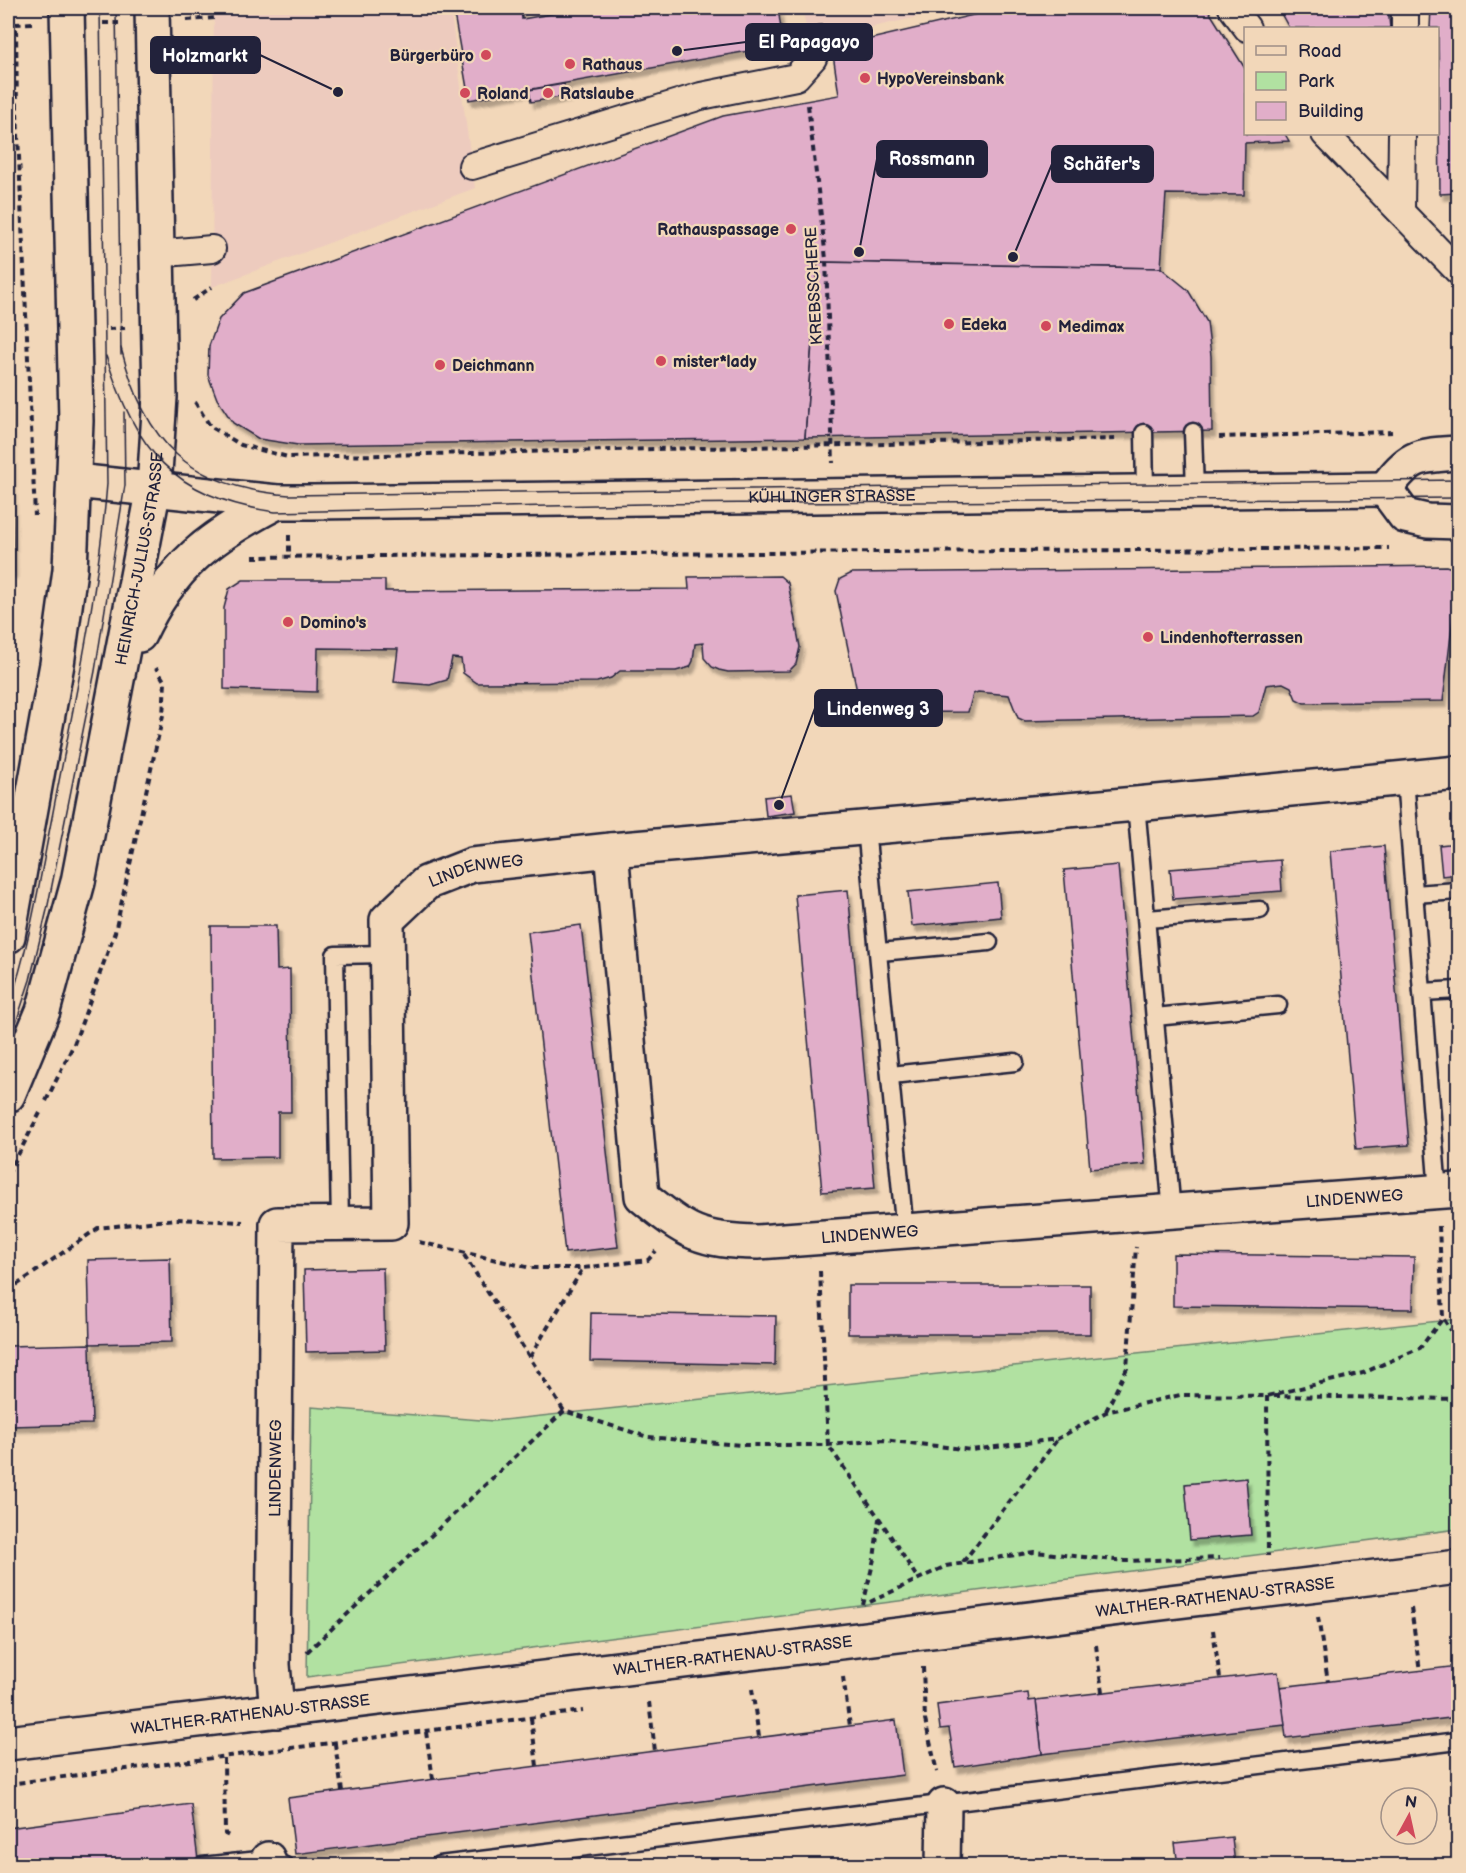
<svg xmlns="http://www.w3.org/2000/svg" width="1466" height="1873" font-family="'Balsamiq Sans',sans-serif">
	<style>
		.built { fill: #edcbbe }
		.green { fill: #b1e1a1; stroke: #6a826e; stroke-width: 1.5 }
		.building { fill: #e1aec9; stroke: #22223b; stroke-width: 1.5; filter: url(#shadow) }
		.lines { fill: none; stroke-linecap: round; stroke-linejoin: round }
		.service-casing { stroke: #22223b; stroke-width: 21 }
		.pedestrian-casing { stroke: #22223b; stroke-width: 30 }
		.minor-casing { stroke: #22223b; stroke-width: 38 }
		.tertiary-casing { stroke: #22223b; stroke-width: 38 }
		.primary-casing { stroke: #22223b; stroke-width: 38 }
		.path { stroke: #22223b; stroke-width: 4; stroke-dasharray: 6 4.5; stroke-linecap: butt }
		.service { stroke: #f2d7b9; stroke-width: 16 }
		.pedestrian { stroke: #f2d7b9; stroke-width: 26 }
		.minor { stroke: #f2d7b9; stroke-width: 33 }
		.tertiary { stroke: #f2d7b9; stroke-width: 33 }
		.primary { stroke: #f2d7b9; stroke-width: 33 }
		.tram { stroke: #22223b; stroke-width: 1.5 }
		.poi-dot { fill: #d1495b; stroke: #f2d7b9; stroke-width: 2 }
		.labels { text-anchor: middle; stroke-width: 4.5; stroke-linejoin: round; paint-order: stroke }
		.poi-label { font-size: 16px; font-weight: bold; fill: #22223b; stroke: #f2d7b9; text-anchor: start }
		.street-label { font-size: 16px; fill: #22223b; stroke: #f2d7b9 }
		.leader { fill: none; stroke: #22223b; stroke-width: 2 }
		.callout-dot { fill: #22223b; stroke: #f2d7b9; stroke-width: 2 }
		.callout { fill: #22223b; stroke: #22223b; stroke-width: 2 }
		.callout-label { font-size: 18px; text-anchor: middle; font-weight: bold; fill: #fff }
	</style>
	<defs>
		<filter id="shadow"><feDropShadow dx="3.5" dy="6" stdDeviation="1.5" flood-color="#0004"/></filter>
	</defs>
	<rect width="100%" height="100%" fill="#f2d7b9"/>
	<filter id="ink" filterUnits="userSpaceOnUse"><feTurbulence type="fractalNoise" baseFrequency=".0167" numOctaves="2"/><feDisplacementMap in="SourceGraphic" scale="12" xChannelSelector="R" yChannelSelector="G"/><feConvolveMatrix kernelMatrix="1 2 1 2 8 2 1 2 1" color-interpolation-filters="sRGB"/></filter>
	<g filter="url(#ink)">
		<g class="built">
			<path d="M 214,8 L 450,8 L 475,188 L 212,287 Z"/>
			<path d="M 802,8 L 959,8 L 809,41 Z"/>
		</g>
		<path class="green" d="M 1458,1319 L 1458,1529 L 307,1677 L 311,1407 L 494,1421 Z"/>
		<g class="building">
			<path d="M 494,8 L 521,8 L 522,19 L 585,8 L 778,8 L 783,43 L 788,44 L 469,100 L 454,14 Z"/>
			<path d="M 1003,8 L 1207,8 L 1246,70 L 1246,134 L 1285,134 L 1289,141 L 1245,143 L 1244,195 L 1166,194 L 1161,268 L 818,262 L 805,438 L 298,445 L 259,439 L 233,423 L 217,399 L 208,375 L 209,346 L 219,319 L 244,293 L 723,116 L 839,95 L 832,48 Z"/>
			<path d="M 1278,8 L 1388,8 L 1390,28 L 1289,28 Z"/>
			<path d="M 1431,8 L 1458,8 L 1458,193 L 1440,194 L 1438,28 L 1430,28 Z"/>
			<path d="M 564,84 L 567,96 L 531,102 L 529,90 Z"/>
			<path d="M 8,238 L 13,572 L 8,572 Z"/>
			<path d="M 818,262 L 1161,268 L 1188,290 L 1207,322 L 1211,356 L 1212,431 L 805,438 Z"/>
			<path d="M 1446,566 L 1455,569 L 1458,576 L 1443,701 L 1304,703 L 1296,699 L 1291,687 L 1283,683 L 1266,685 L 1259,712 L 1253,716 L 1025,721 L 1018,718 L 1009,695 L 978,692 L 973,694 L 968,712 L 867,713 L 860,706 L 836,591 L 840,579 L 852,573 Z"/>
			<path d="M 780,576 L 788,583 L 800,647 L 796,664 L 789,671 L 728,672 L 719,670 L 712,667 L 704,658 L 703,643 L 695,644 L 693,661 L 690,667 L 676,671 L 620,671 L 611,678 L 597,682 L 477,683 L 463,673 L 461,659 L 452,658 L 447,680 L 430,685 L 394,682 L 398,649 L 318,648 L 317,692 L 224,689 L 224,608 L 229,589 L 243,580 L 385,580 L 385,591 L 689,589 L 688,577 Z"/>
			<path d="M 792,794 L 795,812 L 766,816 L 764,797 Z"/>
			<path d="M 1458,843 L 1458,874 L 1442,876 L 1439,845 Z"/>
			<path d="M 1384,846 L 1409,1145 L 1356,1149 L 1330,851 Z"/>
			<path d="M 1280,860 L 1282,891 L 1173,899 L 1170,869 Z"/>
			<path d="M 1118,865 L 1145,1164 L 1090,1169 L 1064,870 Z"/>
			<path d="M 998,883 L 1001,917 L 912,926 L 908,892 Z"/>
			<path d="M 848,890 L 875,1188 L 822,1192 L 795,895 Z"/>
			<path d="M 581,925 L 618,1247 L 565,1253 L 528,932 Z"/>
			<path d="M 211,926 L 276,926 L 277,970 L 290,969 L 291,1112 L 278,1112 L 278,1157 L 213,1158 Z"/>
			<path d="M 1173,1254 L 1414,1257 L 1413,1309 L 1173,1306 Z"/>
			<path d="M 170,1258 L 172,1342 L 90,1344 L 88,1260 Z"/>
			<path d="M 383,1268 L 385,1350 L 306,1352 L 304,1270 Z"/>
			<rect x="848" y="1285" width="242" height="49"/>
			<path d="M 591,1313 L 776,1316 L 775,1365 L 590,1361 Z"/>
			<path d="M 90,1344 L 92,1424 L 10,1426 L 8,1346 Z"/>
			<path d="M 1246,1478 L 1251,1535 L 1190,1540 L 1185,1484 Z"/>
			<path d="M 1458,1666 L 1458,1717 L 1286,1738 L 1280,1687 Z"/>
			<path d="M 1278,1672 L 1285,1725 L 1042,1754 L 1036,1700 Z"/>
			<path d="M 1028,1693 L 1029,1701 L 1036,1700 L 1042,1754 L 955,1767 L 949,1728 L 940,1729 L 937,1705 Z"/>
			<path d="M 896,1720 L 903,1775 L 295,1854 L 288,1798 Z"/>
			<path d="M 191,1804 L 198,1860 L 150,1866 L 8,1866 L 8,1828 Z"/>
			<path d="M 1232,1837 L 1235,1865 L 1178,1866 L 1175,1843 Z"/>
		</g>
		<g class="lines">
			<g class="service-casing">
				<g id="service">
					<path d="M 1193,432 L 1195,491"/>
					<path d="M 1144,433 L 1145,492"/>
					<path d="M 1405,779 L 1438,1192"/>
					<path d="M 1136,804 L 1172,1213"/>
					<path d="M 866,828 L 905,1233"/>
					<path d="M 1414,894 L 1458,891"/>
					<path d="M 1147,919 L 1260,910"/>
					<path d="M 880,952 L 989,942"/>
					<path d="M 1422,992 L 1458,990"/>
					<path d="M 1155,1017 L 1278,1005"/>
					<path d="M 891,1075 L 1015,1062"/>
					<path d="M 340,1223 L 335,955 L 387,954"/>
					<path d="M 439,1865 L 1458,1741"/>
					<path d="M 202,1866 L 268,1859 L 285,1866"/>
				</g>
			</g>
			<g class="pedestrian-casing">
				<g id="pedestrian">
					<path d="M 1232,8 L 1247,28"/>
					<path d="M 1405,28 L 1405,8"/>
					<path d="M 1325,134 L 1458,271"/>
					<path d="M 472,166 L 701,96 L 796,77 L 813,58 L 822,39"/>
					<path d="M 1401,210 L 1402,134"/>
					<path d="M 155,254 L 212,249"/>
				</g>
			</g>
			<g class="minor-casing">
				<g id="minor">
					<path id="s1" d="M 611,850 L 642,1196 C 687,1233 700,1241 758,1242 L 1458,1190"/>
					<path id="s2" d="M 277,1711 L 273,1665 L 277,1224 L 391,1223 L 387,920 L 426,883 L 472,865 L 611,850 L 1136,804 L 1458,773"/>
					<path d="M 268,1859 L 268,1866"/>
					<path d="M 943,1866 L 944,1805"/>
				</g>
			</g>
			<g class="tertiary-casing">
				<g id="tertiary">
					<path id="s3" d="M 75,481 L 277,502 L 312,502 L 1385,489"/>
					<path d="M 1385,489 L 1405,516 L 1427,521 L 1458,522"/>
					<path d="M 1385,489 C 1411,454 1418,456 1458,453"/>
					<path d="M 139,635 C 172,565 209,537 277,502"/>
					<path d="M 8,936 L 57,664 L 70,570 L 76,421 L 67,8"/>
					<path id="s4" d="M 8,1095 L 43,1011 L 78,882 L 154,488 L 160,397 L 152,8"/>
				</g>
			</g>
			<g class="primary-casing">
				<g id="primary">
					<path id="s5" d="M 8,1743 L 1458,1567"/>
				</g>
			</g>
			<g class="path">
				<path d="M 187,20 L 214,18"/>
				<path d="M 32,23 L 16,24 L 17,112 L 35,516"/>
				<path d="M 103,23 L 119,23"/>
				<path d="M 808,105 L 826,259 L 833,463"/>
				<path d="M 193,300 L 212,287"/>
				<path d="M 109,329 L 125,328"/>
				<path d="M 195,402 L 210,426 L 241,445 L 288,457 L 1119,439"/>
				<path d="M 1219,437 L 1392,432"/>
				<path d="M 289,535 L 289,556"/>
				<path d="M 253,557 L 1389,548"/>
				<path d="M 46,1101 L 74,1044 L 115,932 L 163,715 L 165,682 L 156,668"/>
				<path d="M 8,1174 L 40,1113"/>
				<path d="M 1439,1226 L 1443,1318"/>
				<path d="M 419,1242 L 531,1268 L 583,1268 L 648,1260 L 656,1251"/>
				<path d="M 464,1255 L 564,1411"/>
				<path d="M 820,1271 L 828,1445 L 879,1518 L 918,1579"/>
				<path d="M 8,1291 L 98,1228 L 176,1219 L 243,1222"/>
				<path d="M 530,1357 L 583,1268"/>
				<path d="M 1267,1396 L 1268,1556"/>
				<path d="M 1274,1396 L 1458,1399"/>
				<path d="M 1106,1411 L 1127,1368 L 1136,1247"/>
				<path d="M 963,1562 L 1057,1440"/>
				<path d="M 870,1602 L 946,1566 L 1034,1552 L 1125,1561 L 1219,1558"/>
				<path d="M 863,1605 L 874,1559 L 879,1519"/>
				<path d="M 1411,1608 L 1420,1671"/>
				<path d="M 1318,1617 L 1328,1682"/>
				<path d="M 1213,1630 L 1220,1678"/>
				<path d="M 1096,1645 L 1102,1692"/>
				<path d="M 307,1652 L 564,1411 L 648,1437 L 740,1445 L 828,1445 L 883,1440 L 972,1450 L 1057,1439 L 1106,1412 L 1180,1395 L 1267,1396 L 1363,1373 L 1420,1348 L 1443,1318 L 1458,1341"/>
				<path d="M 923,1667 L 925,1720 L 937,1772"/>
				<path d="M 843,1677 L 850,1726"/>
				<path d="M 752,1689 L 759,1737"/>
				<path d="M 649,1702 L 655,1751"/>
				<path d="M 531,1718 L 537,1766"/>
				<path d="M 426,1732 L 433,1779"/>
				<path d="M 335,1744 L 342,1791"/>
				<path d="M 224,1758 L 225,1834 L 229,1836"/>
				<path d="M 8,1784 L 583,1711"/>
			</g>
			<use href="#service" class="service"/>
			<use href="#pedestrian" class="pedestrian"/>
			<use href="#minor" class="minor"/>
			<use href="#tertiary" class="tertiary"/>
			<use href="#primary" class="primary"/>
			<g class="tram">
				<path d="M 116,8 L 121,355"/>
				<path d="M 121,348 C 146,444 188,487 289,495 L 1458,480"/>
				<path d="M 106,356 C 136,450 172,497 275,512 L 644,504 L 1458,498"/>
				<path d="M 8,1008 C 30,945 40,878 53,812 C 74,703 98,595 107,484 L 100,8"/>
				<path d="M 8,1047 L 30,980 L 47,910 L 95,671 L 125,485 L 124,412"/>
			</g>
		</g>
	</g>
	<g class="poi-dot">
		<circle cx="486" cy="55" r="6"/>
		<circle cx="570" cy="64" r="6"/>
		<circle cx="865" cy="78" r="6"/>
		<circle cx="465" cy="93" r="6"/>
		<circle cx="548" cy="93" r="6"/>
		<circle cx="791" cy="229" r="6"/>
		<circle cx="949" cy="324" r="6"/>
		<circle cx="1046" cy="326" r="6"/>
		<circle cx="661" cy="361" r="6"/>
		<circle cx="440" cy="365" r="6"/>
		<circle cx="288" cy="622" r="6"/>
		<circle cx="1148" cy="637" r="6"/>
	</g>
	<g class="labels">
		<g class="poi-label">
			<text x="474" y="61" text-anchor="end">Bürgerbüro</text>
			<text x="582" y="70">Rathaus</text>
			<text x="877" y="84">HypoVereinsbank</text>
			<text x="477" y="99">Roland</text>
			<text x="560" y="99">Ratslaube</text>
			<text x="779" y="235" text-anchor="end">Rathauspassage</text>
			<text x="961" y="330">Edeka</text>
			<text x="1058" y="332">Medimax</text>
			<text x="673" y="367">mister*lady</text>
			<text x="452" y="371">Deichmann</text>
			<text x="300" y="628">Domino's</text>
			<text x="1160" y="643">Lindenhofterrassen</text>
		</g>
		<g class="street-label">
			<text transform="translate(813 286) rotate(-93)" y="6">KREBSSCHERE</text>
			<text dy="6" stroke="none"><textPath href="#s3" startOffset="758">KÜHLINGER STRASSE</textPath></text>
			<text dy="6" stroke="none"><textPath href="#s4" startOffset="554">HEINRICH-JULIUS-STRASSE</textPath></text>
			<text dy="6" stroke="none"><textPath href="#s2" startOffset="1010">LINDENWEG</textPath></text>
			<text dy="6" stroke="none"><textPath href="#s1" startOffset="1074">LINDENWEG</textPath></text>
			<text dy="6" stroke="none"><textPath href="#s1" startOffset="588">LINDENWEG</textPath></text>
			<text dy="6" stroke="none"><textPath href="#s2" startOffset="243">LINDENWEG</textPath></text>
			<text dy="6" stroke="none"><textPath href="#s5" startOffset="1216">WALTHER-RATHENAU-STRASSE</textPath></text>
			<text dy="6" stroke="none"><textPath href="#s5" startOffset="730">WALTHER-RATHENAU-STRASSE</textPath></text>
			<text dy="6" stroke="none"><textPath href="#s5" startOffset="244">WALTHER-RATHENAU-STRASSE</textPath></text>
		</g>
	</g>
	<path class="leader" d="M677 51L746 42M338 92L260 55M859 252L877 159M1013 257L1052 164M779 805L815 708"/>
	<g class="callout-dot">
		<circle cx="677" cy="51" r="6"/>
		<circle cx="338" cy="92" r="6"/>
		<circle cx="859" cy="252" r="6"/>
		<circle cx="1013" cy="257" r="6"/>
		<circle cx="779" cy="805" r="6"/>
	</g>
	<g class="callout">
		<rect x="746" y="24" width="126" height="36" rx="6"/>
		<rect x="151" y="37" width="109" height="36" rx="6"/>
		<rect x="877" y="141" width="110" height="36" rx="6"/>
		<rect x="1052" y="146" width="101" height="36" rx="6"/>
		<rect x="815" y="690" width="127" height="36" rx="6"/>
	</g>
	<g class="callout-label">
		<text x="809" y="48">El Papagayo</text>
		<text x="205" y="62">Holzmarkt</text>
		<text x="932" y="165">Rossmann</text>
		<text x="1102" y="170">Schäfer's</text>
		<text x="878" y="715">Lindenweg 3</text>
	</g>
	<rect width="1466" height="1873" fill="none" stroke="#f2d7b9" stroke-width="30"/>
	<rect x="15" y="15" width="1436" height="1843" fill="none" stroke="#22223b" stroke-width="2" filter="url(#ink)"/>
	<rect x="1244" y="27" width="195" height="108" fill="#f2d7b9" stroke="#9f8f87" stroke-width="1.5"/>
	<rect x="1256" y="46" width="30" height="9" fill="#f2d7b9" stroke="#9f8f87" stroke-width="1.5"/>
	<text x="1298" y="57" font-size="18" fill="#22223b">Road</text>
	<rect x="1256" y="72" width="30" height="18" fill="#b1e1a1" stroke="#9f8f87" stroke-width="1.5"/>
	<text x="1298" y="87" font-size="18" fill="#22223b">Park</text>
	<rect x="1256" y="102" width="30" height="18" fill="#e1aec9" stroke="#9f8f87" stroke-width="1.5"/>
	<text x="1298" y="117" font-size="18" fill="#22223b">Building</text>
	<g transform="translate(1409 1816) rotate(8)"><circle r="28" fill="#f2d7b9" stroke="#9f8f87" stroke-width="1.5"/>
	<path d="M0-4.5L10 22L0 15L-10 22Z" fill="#d1495b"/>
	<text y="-9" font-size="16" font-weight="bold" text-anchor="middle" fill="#22223b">N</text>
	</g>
</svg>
